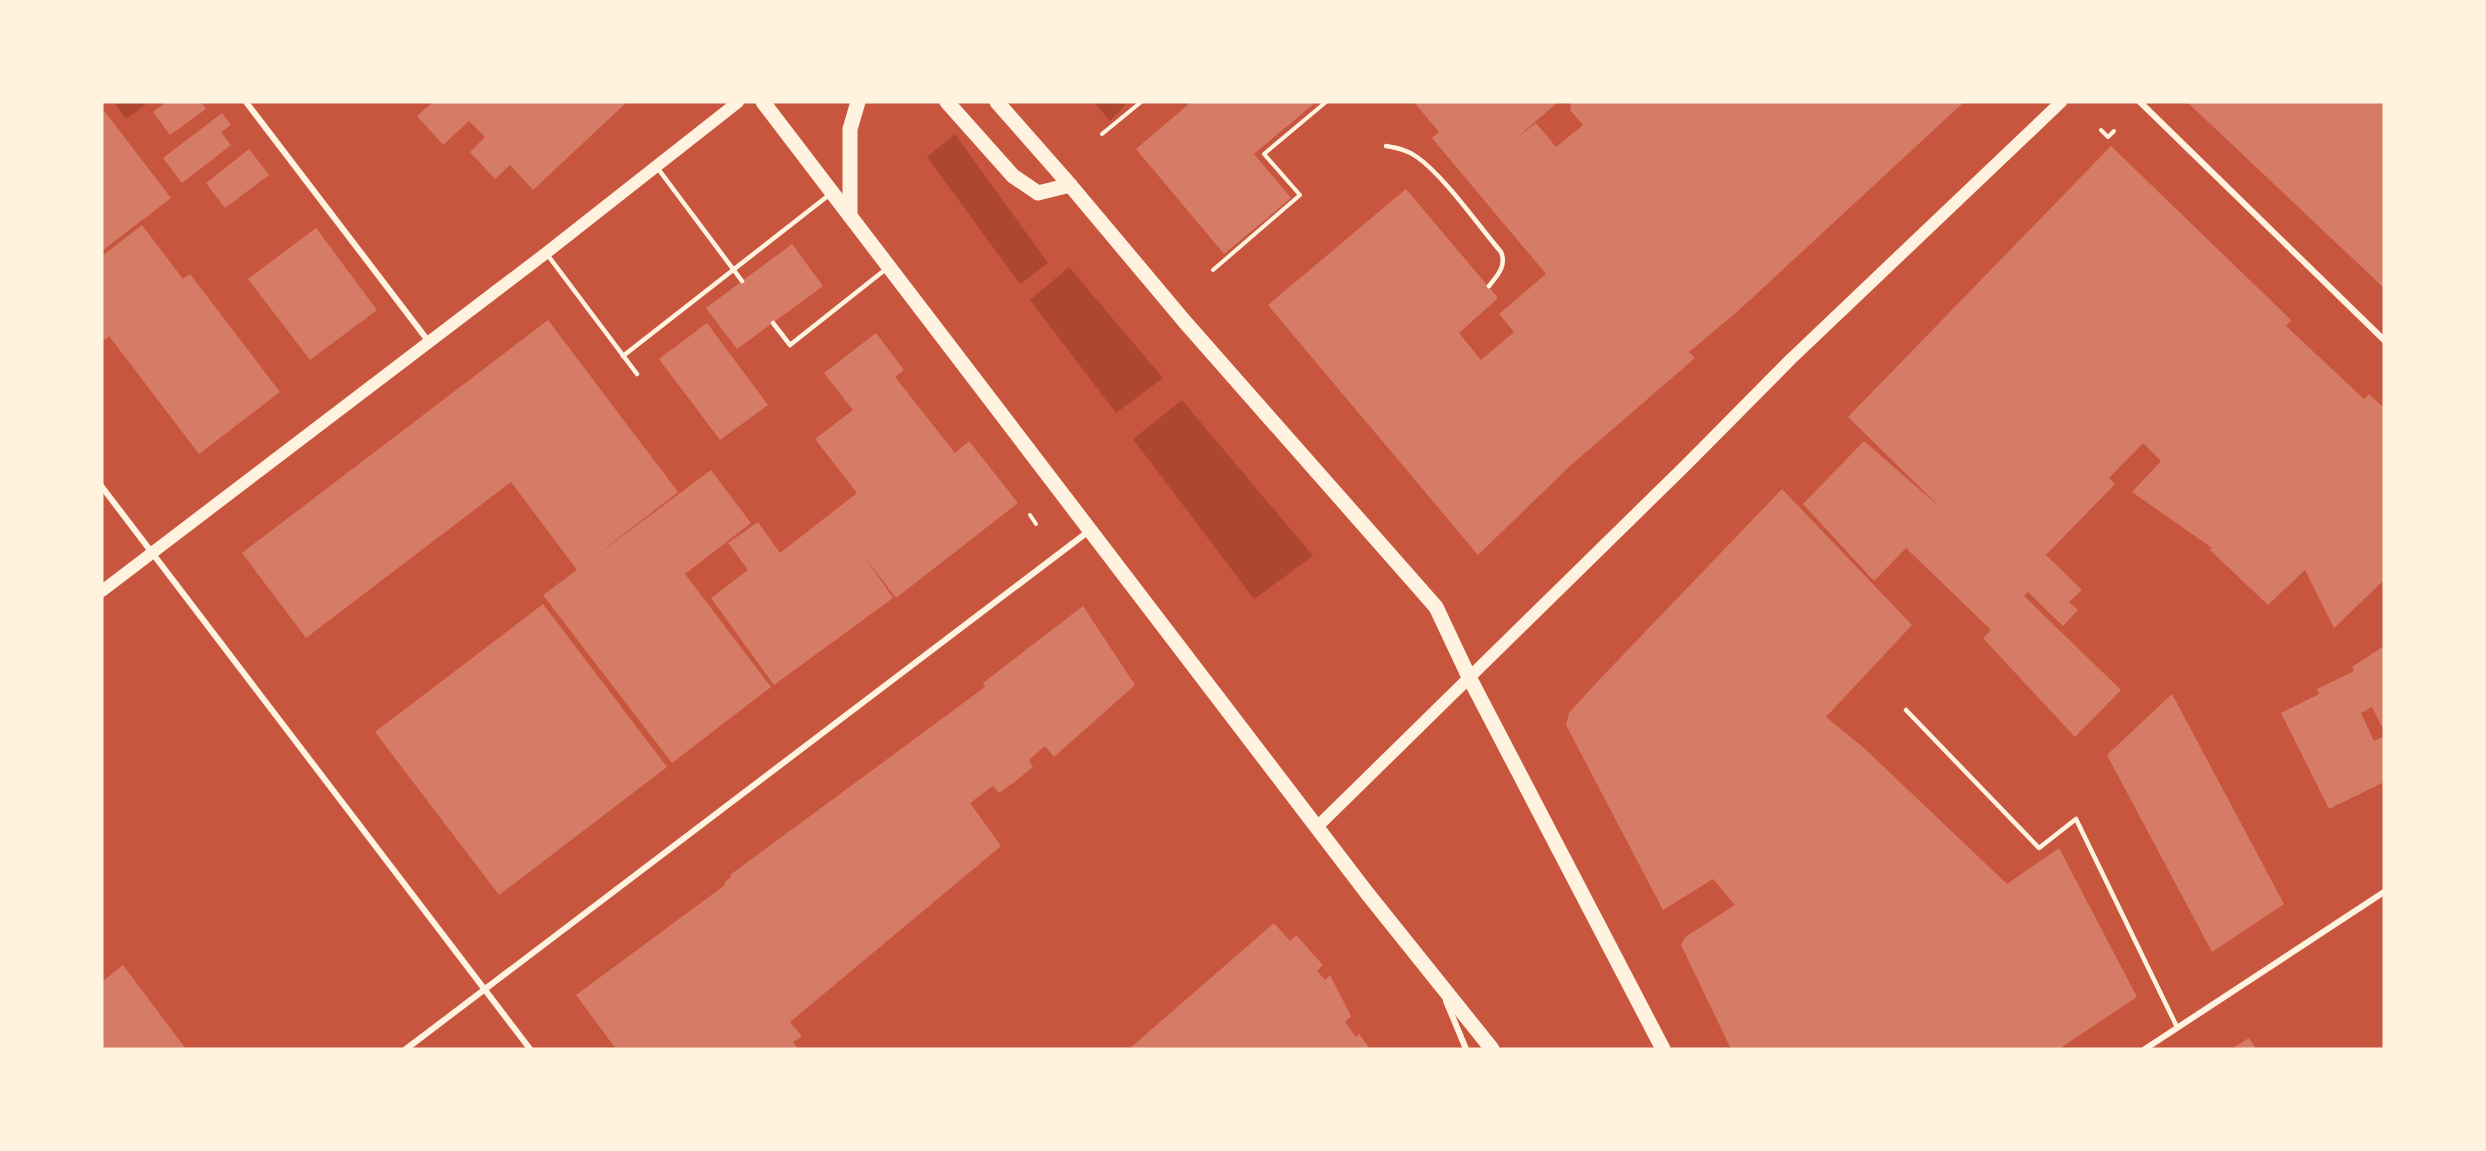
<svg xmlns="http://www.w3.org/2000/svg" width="2486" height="1151" font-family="'Nunito Sans',sans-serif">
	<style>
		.green { fill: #ae4732 }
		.building { fill: #d67c66 }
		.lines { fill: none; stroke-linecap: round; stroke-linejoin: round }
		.path { stroke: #fff3e0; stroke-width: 4 }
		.service { stroke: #fff3e0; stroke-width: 4.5 }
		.minor { stroke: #fff3e0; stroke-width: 6 }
		.secondary { stroke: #fff3e0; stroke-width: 12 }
		.primary { stroke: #fff3e0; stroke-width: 15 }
	</style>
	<rect width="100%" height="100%" fill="#c8553d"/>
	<g class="green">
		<path d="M 114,102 L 149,102 L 126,119 Z"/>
		<path d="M 1094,102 L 1120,102 L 1125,105 L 1110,121 Z"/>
		<path d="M 955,134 L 1048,263 L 1020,284 L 927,157 Z"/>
		<path d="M 1069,267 L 1163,378 L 1116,413 L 1030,300 Z"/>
		<path d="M 1182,400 L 1313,556 L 1254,599 L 1133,439 Z"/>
	</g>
	<g class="building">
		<path d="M 166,102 L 201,102 L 206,109 L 170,135 L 153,112 Z"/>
		<path d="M 433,102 L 627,102 L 533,190 L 510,165 L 495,179 L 470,152 L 485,137 L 469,121 L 443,145 L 417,116 Z"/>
		<path d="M 1191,102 L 1316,102 L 1254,154 L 1291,198 L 1224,254 L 1136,149 Z"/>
		<path d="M 1414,102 L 1558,102 L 1513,141 L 1536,123 L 1556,147 L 1583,125 L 1570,110 L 1571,102 L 1964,102 L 1738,311 L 1689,352 L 1695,358 L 1570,466 L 1478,555 L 1268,305 L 1406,189 L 1498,298 L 1459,333 L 1481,360 L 1514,332 L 1499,314 L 1546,274 L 1432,138 L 1439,132 Z"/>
		<path d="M 2187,102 L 2384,102 L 2384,288 Z"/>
		<path d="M 102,108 L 171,198 L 102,251 Z"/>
		<path d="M 222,113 L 231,125 L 221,132 L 231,145 L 182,183 L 163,158 Z"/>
		<path d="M 2111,146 L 2291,320 L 2286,326 L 2364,399 L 2369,394 L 2384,408 L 2384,580 L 2334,628 L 2305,570 L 2268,605 L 2210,550 L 2212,548 L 2132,492 L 2161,461 L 2143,443 L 2109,478 L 2115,484 L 2046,555 L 2082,590 L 2069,602 L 2078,610 L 2063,626 L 2028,592 L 2024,596 L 2121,690 L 2075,737 L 1983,638 L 1991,630 L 1906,548 L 1874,581 L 1803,504 L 1864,441 L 1942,509 L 1848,417 Z"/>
		<path d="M 249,149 L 269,175 L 225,208 L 206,183 Z"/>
		<path d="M 142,225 L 183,279 L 190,274 L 280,392 L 199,454 L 109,336 L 105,340 L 102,337 L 102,256 Z"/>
		<path d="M 316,228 L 377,310 L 310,360 L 248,279 Z"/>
		<path d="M 792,244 L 823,286 L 737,349 L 706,308 Z"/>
		<path d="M 548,320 L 678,492 L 593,558 L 711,470 L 751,523 L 685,574 L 771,687 L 672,763 L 543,595 L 577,570 L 511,482 L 306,638 L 242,553 Z"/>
		<path d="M 707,323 L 768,405 L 720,440 L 659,359 Z"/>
		<path d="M 876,333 L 904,370 L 895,377 L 955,453 L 969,441 L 1018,503 L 896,598 L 864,556 L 893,598 L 774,685 L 711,598 L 748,570 L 728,543 L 758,522 L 780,553 L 857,493 L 815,439 L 853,410 L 824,373 Z"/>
		<path d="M 1782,489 L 1912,625 L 1826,717 L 1864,748 L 2007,884 L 2059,848 L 2137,997 L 2059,1049 L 1731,1049 L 1681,945 L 1685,937 L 1735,905 L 1713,879 L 1663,910 L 1566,725 L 1569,713 L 1599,680 Z"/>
		<path d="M 543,604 L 667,767 L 499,895 L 375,732 Z"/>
		<path d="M 1083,606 L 1135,685 L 1054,757 L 1045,746 L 1029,760 L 1033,767 L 1017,780 L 999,793 L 993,786 L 970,803 L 1001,846 L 790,1022 L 802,1036 L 793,1042 L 798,1049 L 616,1049 L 576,995 L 725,885 L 724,883 L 731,877 L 730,875 L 985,687 L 983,683 Z"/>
		<path d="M 2384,646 L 2384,731 L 2372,707 L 2361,713 L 2374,741 L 2384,736 L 2384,782 L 2329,809 L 2281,713 L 2319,694 L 2317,689 L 2354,671 L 2352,667 Z"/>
		<path d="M 2172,694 L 2284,904 L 2212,952 L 2107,755 Z"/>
		<path d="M 1274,923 L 1290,941 L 1296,935 L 1323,965 L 1317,971 L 1325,980 L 1330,975 L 1351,1016 L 1345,1022 L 1356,1037 L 1359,1034 L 1370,1049 L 1129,1049 Z"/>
		<path d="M 123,965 L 186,1049 L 102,1049 L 102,982 Z"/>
		<path d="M 2249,1038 L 2256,1049 L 2231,1049 Z"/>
	</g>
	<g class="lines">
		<g class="path">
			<path d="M 2101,130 L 2108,137 L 2114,131"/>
			<path d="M 1102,134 L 1141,102"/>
			<path d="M 1213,270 L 1300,195 L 1264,154 L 1326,102"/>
			<path d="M 1030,515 L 1036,524"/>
		</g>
		<g class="service">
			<path d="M 1386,146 C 1398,148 1407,150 1417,157 C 1444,176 1478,225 1501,252 C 1507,266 1497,276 1489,286"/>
			<path d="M 656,166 L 742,281"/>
			<path d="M 546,253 L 637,374"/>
			<path d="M 773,323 L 790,345 L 886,269"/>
			<path d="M 623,356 L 829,195"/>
			<path d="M 1906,710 L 2039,848 L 2076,819 L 2177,1027"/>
		</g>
		<g class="minor">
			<path d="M 246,102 L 429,342"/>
			<path d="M 2140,102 L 2384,340"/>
			<path d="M 102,487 L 530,1049"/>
			<path d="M 1446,1001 L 1466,1049"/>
			<path d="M 406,1049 L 1089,531"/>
			<path d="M 2145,1049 L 2384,892"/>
		</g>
		<g class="secondary">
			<path d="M 102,591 L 546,253 L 738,102"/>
			<path d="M 1317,827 L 1687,464 L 1791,359 L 2061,102"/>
		</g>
		<g class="primary">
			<path d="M 763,102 L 1367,893 L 1492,1049"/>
			<path d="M 947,102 L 1013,176 L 1038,193 L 1070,185"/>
			<path d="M 997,102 L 1070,185 L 1185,322 L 1436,607 L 1469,677 L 1663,1049"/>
			<path d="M 850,216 L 850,129 L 858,102"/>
		</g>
	</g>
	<rect width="2486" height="1151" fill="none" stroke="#fff3e0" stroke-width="207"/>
</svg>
